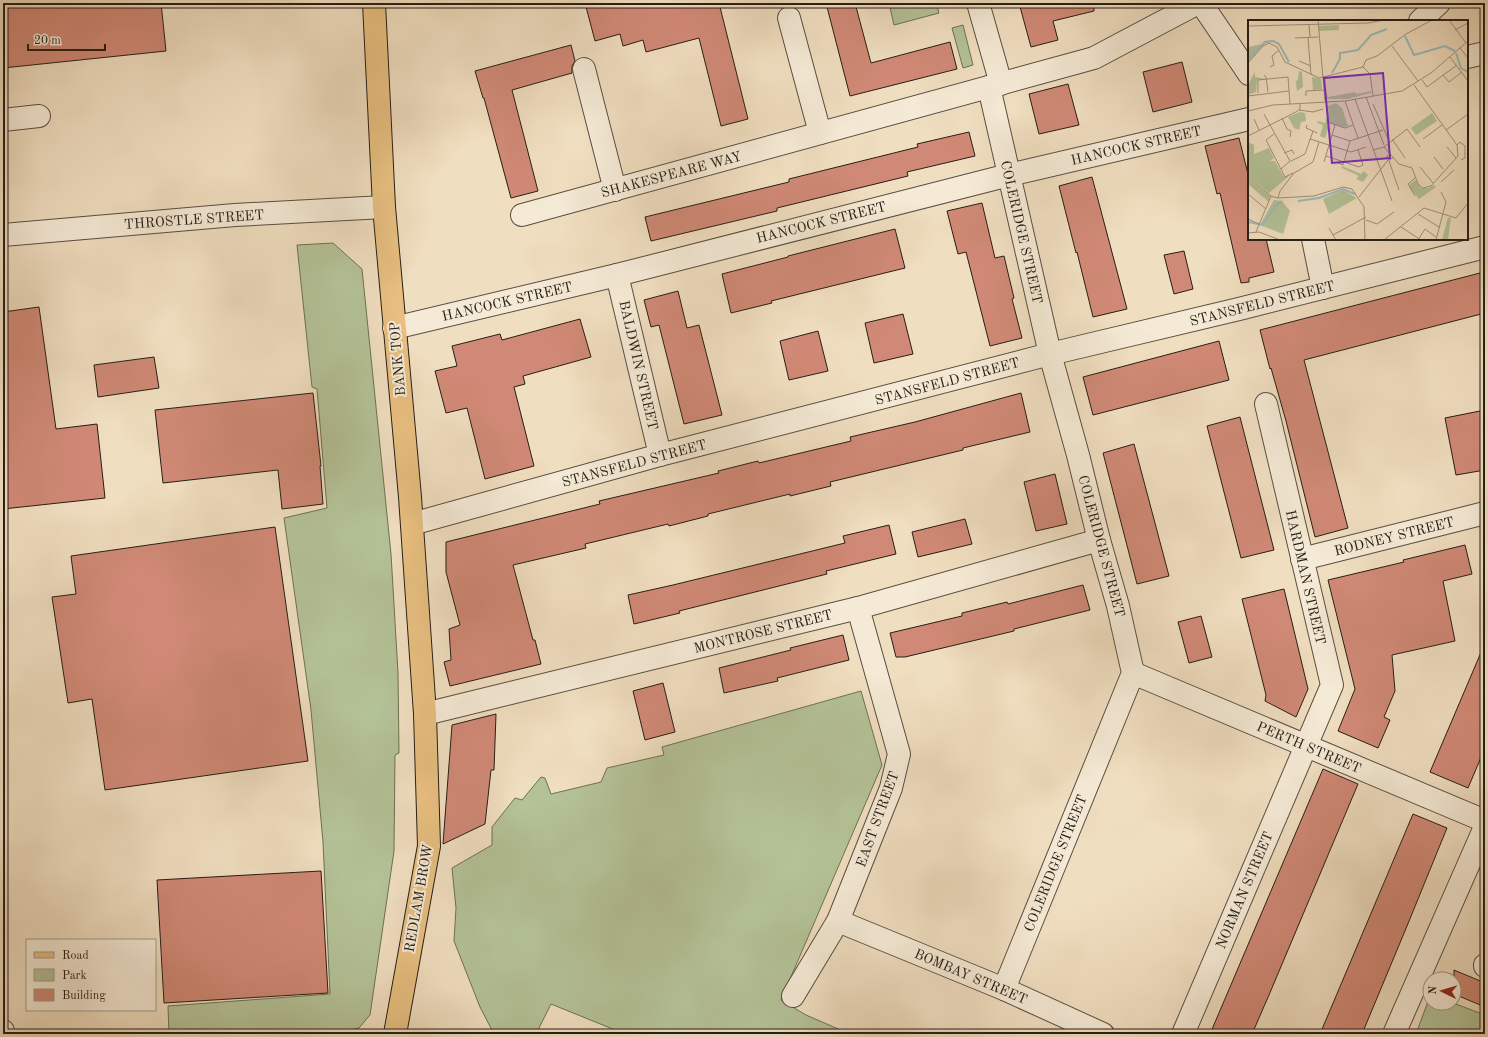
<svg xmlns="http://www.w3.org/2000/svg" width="1488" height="1037" font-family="'Old Standard TT',serif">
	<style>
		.green { fill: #b4c297; stroke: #6d7056 }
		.building { fill: #d08976; stroke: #261e15 }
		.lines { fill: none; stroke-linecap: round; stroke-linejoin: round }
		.street-casing { stroke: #584e40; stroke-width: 24 }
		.primary-casing { stroke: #261e15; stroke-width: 24 }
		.street { stroke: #f5ead6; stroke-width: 22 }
		.primary { stroke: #e8bf80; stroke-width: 22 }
		.labels { text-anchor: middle; stroke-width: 4; stroke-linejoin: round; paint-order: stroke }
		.street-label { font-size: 14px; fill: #261e15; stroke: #f5ead6 }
		.inset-river { fill: none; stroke: #9dbbba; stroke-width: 2 }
		.inset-road { fill: none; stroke: #9f917c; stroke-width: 1 }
		.view { fill: #7b2cbf; fill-opacity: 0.15; stroke: #7b2cbf; stroke-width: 2 }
		.inset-edge { fill: none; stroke: #261e15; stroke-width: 2 }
	</style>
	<rect width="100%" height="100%" fill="#f0dec0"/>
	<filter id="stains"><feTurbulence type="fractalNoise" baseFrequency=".005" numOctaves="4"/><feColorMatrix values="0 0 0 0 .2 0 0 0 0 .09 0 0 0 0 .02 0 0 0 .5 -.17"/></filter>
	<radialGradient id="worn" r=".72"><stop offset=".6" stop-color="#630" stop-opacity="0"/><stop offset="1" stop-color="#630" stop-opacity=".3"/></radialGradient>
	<g class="green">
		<path d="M 889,3 L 936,3 L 939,13 L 894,25 Z"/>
		<path d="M 963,25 L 973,65 L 963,68 L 952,28 Z"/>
		<path d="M 333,243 L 362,269 L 391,554 L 398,673 L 399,753 L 395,755 L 394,851 L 370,1015 L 359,1028 L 345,1032 L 307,1034 L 169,1034 L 168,1006 L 330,994 L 323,842 L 311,710 L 284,518 L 327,508 L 317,389 L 312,387 L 297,245 Z"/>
		<path d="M 861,691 L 882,765 L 781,1000 L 806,1015 L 850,1034 L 625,1034 L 551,1004 L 536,1034 L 494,1034 L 480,1007 L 454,941 L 456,908 L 452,868 L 492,845 L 492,827 L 515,798 L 522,800 L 541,777 L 545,778 L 551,794 L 601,782 L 607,768 L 664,755 L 662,747 Z"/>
		<path d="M 1430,996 L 1430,1003 L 1453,1003 L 1485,1015 L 1485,1034 L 1416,1034 Z"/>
	</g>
	<g class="building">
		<path d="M 3,3 L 161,3 L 166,51 L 3,68 Z"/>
		<path d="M 585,3 L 719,3 L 748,119 L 721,126 L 699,38 L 646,52 L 643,40 L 623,46 L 620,34 L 595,41 Z"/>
		<path d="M 826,3 L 855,3 L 871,63 L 950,42 L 957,69 L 850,96 Z"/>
		<path d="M 1019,3 L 1094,3 L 1094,11 L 1053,21 L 1058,40 L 1031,47 Z"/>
		<path d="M 571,45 L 575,61 L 572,66 L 572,73 L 512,90 L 538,191 L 511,198 L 484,98 L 483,98 L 475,71 Z"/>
		<path d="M 1182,62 L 1192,102 L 1153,112 L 1143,72 Z"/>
		<path d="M 1068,84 L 1079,125 L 1039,134 L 1029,94 Z"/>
		<path d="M 969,132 L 975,156 L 907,172 L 908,176 L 777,208 L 777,211 L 651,241 L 645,217 L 789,182 L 789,179 L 918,147 L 917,144 Z"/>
		<path d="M 1239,138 L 1249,178 L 1249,239 L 1266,239 L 1274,272 L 1249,278 L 1249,282 L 1241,283 L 1220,193 L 1217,194 L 1205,146 Z"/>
		<path d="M 1092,177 L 1127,309 L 1093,317 L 1077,252 L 1076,253 L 1059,186 Z"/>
		<path d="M 982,203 L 995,258 L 1004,256 L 1014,298 L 1012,299 L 1022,338 L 990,346 L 966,252 L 958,254 L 947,211 Z"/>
		<path d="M 895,229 L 905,268 L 771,301 L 772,303 L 731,313 L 722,274 L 788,257 L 788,256 Z"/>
		<path d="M 1184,251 L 1193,289 L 1174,294 L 1164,255 Z"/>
		<path d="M 1480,273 L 1485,290 L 1485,313 L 1304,360 L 1348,528 L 1315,537 L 1286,421 L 1271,368 L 1270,369 L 1260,330 Z"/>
		<path d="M 678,291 L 687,328 L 699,325 L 722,415 L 684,424 L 659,325 L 651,327 L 644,300 Z"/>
		<path d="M 39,307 L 56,429 L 97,424 L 105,498 L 3,509 L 3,312 Z"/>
		<path d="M 903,314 L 913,354 L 874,363 L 865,323 Z"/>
		<path d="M 580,319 L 591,357 L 523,376 L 525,384 L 514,387 L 534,466 L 485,479 L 467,408 L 446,413 L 435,371 L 457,366 L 452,346 L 500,334 L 502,340 Z"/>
		<path d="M 818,331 L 828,371 L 789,380 L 780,341 Z"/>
		<path d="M 1219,341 L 1229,380 L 1093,415 L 1083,377 Z"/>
		<path d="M 154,357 L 159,388 L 98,397 L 94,365 Z"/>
		<path d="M 313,393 L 321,466 L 320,466 L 323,504 L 282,509 L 278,470 L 163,483 L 155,410 Z"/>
		<path d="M 1021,393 L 1030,432 L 963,448 L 963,450 L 830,482 L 831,486 L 790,496 L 790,494 L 708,514 L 708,516 L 669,526 L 668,524 L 585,544 L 586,548 L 513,565 L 533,640 L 535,640 L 541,664 L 450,686 L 444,662 L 451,660 L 449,629 L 460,625 L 446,572 L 446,542 L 600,504 L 599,501 L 719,473 L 718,471 L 758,461 L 759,463 L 851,441 L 850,437 L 915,422 Z"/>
		<path d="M 1485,410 L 1485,470 L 1456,475 L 1445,418 Z"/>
		<path d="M 1240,417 L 1274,550 L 1241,558 L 1207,426 Z"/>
		<path d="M 1134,444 L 1169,576 L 1137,584 L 1103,453 Z"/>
		<path d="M 1055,474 L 1067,524 L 1036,531 L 1024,482 Z"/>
		<path d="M 965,519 L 972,544 L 918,557 L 912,532 Z"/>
		<path d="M 889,525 L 896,554 L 826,571 L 827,574 L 679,611 L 680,613 L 634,624 L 628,595 L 673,585 L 845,543 L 843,536 Z"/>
		<path d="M 275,527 L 308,761 L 105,790 L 92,699 L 68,703 L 52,597 L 76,594 L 71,556 Z"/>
		<path d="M 1465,545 L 1472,574 L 1443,581 L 1455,641 L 1392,655 L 1395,691 L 1384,717 L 1390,720 L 1378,748 L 1338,731 L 1355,689 L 1328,580 L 1404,562 L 1403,560 Z"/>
		<path d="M 1083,585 L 1090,610 L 1014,629 L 1014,631 L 905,657 L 896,657 L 890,633 L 962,616 L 962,613 L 1007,602 L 1008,604 Z"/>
		<path d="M 1284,589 L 1308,689 L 1296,717 L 1265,701 L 1266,695 L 1242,599 Z"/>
		<path d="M 1201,616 L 1212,657 L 1189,663 L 1178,622 Z"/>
		<path d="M 843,635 L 849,660 L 777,678 L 778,681 L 724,693 L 719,668 L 791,650 L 790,648 Z"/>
		<path d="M 1485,643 L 1485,748 L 1468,788 L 1430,772 Z"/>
		<path d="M 663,683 L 675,732 L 645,740 L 633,691 Z"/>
		<path d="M 496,714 L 494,770 L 491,770 L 485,824 L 443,844 L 452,725 Z"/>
		<path d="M 1323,769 L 1358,784 L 1269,995 L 1252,1034 L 1210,1034 Z"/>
		<path d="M 1413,814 L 1447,828 L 1407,926 L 1362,1034 L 1320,1034 Z"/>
		<path d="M 321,871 L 328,993 L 164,1003 L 157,880 Z"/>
		<path d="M 1454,970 L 1485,983 L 1485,1007 L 1454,994 Z"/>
	</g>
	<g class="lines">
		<g class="street-casing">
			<g id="street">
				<path d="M 978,3 L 1001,84"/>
				<path d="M 1201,3 L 1249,74"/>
				<path d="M 789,18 L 820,133"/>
				<path d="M 1420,21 L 1439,3"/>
				<path d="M 1467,57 L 1485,53"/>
				<path d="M 584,69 L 615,190"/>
				<path d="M 989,87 L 1050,354 L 1078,455 L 1099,540 L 1118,606 L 1133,673 L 1004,989"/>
				<path d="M 3,120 L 39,116"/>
				<path d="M 522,215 L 1094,58 L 1198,3"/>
				<path d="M 3,235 L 235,215 L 384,207"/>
				<path d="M 1313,239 L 1323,288"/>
				<path d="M 617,275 L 660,455"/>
				<path d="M 394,328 L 617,275 L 1009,175 L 1249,119"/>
				<path d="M 412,524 L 660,455 L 1050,354 L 1239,309 L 1485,247"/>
				<path d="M 1302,559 L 1485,513"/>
				<path d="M 1133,673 L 1485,821"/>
				<path d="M 425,714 L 858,608 L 1099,540"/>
				<path d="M 838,921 L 1004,989 L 1103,1034"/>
				<path d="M 1485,966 L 1485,965"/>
				<path d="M 793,996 L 838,921 L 891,788 L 899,754 L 858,608"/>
				<path d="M 3,1031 L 3,1034"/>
				<path d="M 1183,1034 L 1332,685 L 1266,404"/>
				<path d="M 1394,1034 L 1485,827"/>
			</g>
		</g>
		<g class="primary-casing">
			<path id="primary" d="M 374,3 L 384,207 L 410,497 L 425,714 L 429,846 L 395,1034"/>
		</g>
		<use href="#street" class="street"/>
		<use href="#primary" class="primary"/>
	</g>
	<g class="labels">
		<g class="street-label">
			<text transform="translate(1136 145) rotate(-13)" y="5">HANCOCK STREET</text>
			<text transform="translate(671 174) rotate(-15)" y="5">SHAKESPEARE WAY</text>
			<text transform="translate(194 219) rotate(-4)" y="5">THROSTLE STREET</text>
			<text transform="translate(821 222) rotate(-14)" y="5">HANCOCK STREET</text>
			<text transform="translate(1022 232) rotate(77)" y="5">COLERIDGE STREET</text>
			<text transform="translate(507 301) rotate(-13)" y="5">HANCOCK STREET</text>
			<text transform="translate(1262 303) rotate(-14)" y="5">STANSFELD STREET</text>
			<text transform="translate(397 359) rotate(-95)" y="5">BANK TOP</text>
			<text transform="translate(639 365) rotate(77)" y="5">BALDWIN STREET</text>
			<text transform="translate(947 381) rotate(-15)" y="5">STANSFELD STREET</text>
			<text transform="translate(634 463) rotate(-15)" y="5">STANSFELD STREET</text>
			<text transform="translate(1394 536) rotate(-14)" y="5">RODNEY STREET</text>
			<text transform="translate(1102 546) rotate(75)" y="5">COLERIDGE STREET</text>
			<text transform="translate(1306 577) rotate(77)" y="5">HARDMAN STREET</text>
			<text transform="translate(763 631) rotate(-14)" y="5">MONTROSE STREET</text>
			<text transform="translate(1309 747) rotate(23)" y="5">PERTH STREET</text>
			<text transform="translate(877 819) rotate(-70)" y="5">EAST STREET</text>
			<text transform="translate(1055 863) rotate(-68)" y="5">COLERIDGE STREET</text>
			<text transform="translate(1244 890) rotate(-67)" y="5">NORMAN STREET</text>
			<text transform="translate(418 898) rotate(-80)" y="5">REDLAM BROW</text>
			<text transform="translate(971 976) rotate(23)" y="5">BOMBAY STREET</text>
		</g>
	</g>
	<g transform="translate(1248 20)">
		<rect width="220" height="220" fill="#f0dec0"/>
		<path d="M 91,5 L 91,10 L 71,11 L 71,6 ZM 15,24 L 0,41 L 0,27 ZM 51,51 L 54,52 L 55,67 L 49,71 L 48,61 L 50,60 ZM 7,52 L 7,57 L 18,59 L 9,60 L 8,72 L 0,75 L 0,65 ZM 64,57 L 73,59 L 74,69 L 65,70 ZM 77,68 L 80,77 L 107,72 L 108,74 L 123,71 L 123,73 L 99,79 L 79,79 ZM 88,83 L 94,88 L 100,106 L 96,107 L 82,103 L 77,118 L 72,116 L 75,105 L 69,103 L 70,101 L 77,103 L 81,90 L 78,87 ZM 52,92 L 57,93 L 58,101 L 53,102 L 51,110 L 46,108 L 40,97 ZM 184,93 L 189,101 L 168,115 L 163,108 ZM 0,122 L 6,125 L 6,134 L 21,128 L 26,138 L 22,141 L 27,141 L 36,157 L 42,155 L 21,173 L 0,156 ZM 94,146 L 113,154 L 116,151 L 120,155 L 115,162 L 108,159 L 111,156 L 94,148 ZM 0,158 L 22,176 L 21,182 L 0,164 ZM 167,160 L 173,168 L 181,168 L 186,165 L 188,167 L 171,179 L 162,168 L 162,164 ZM 95,170 L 109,178 L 81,194 L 75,179 ZM 26,180 L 34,181 L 42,191 L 35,214 L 12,205 ZM 200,197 L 203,198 L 200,220 L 194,220 Z" fill="#b4c297"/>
		<path class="inset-river" d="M 157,16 L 166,35 L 197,26 L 207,31M 208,33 L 213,48 L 220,52M 0,40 L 17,22 L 25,21 L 31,24 L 41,42M 84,53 L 92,39 L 92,33 L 110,30 L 123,15 L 139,9M 50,181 L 71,178 L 95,169 L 107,174M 0,202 L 15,205 L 27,186 L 34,181"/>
		<path class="inset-road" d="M 70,0 L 77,81M 201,0 L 218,23M 61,5 L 62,17M 0,6 L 120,3 L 136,0M 207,10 L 220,3M 47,18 L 70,17M 60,18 L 63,55M 144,26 L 170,61M 212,28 L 220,38M 202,37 L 220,61M 51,41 L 63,46M 0,43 L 15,26 L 21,23 L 29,27 L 37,42 L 71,58 L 115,47M 22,47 L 26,45 L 24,36 L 31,30M 115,47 L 118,40 L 129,36 L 158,14 L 184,0M 115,47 L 122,54 L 125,76M 16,55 L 18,57 L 20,72M 195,55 L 201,62 L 214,52M 174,60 L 179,67 L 209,45M 10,73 L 10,60 L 40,57 L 42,84M 0,76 L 41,71M 58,76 L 58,71 L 76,70M 118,77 L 136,125M 107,79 L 144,181M 97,81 L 110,118M 125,84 L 141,121M 51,90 L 65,92 L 75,89M 0,91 L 25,85 L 97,81 L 154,71 L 183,53 L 220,21M 16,94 L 22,105M 34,98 L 39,109 L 43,111 L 42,117M 6,99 L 11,110M 82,103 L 97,108 L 105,105M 22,105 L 42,141M 59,105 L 58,108 L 69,113M 198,110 L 220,94M 26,114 L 18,120 L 37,157 L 45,153M 84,115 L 102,121 L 135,110M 0,116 L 48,92 L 52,89 L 52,84M 62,119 L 103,132 L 118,127M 144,119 L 157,138M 175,119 L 194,105M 209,125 L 212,122 L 217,126 L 217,138 L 213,140M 136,127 L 151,144 L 164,148 L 170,164 L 175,168 L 183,166 L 210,136 L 209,125 L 166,65M 199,127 L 208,138M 125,130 L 136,127 L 159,109 L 172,127M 36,133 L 44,130 L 46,134M 139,135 L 151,170M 78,136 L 111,147 L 115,145 L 110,130M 186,137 L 195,149M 43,141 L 57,134 L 65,111M 76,142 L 87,105M 88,142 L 95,145 L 102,121M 172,147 L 185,163M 33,149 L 42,141M 0,157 L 23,176 L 30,178 L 66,176 L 95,167 L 104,169 L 116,187 L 117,220M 193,162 L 206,150M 0,174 L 18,189M 167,176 L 160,164 L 167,158M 111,177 L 140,140 L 145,138M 30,178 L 32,171 L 46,153 L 65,142 L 71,122M 170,194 L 191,207M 0,199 L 11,204M 118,200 L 129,204 L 146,192M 153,207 L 173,220M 81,208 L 88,220M 8,212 L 23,176M 0,213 L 11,212 L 32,220M 85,215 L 118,197M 136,220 L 176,188 L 208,198 L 220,183M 170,220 L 177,209 L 188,217M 188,220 L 198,182 L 193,172"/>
		<path class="view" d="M 135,53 L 142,138 L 84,143 L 76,58 Z"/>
		<rect width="220" height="220" class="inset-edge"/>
	</g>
	<rect width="1488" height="1037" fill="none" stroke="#f0dec0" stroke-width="16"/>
	<rect x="4" y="4" width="1480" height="1029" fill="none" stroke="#261e15" stroke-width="2"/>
	<rect x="8" y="8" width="1472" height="1021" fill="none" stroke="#261e15"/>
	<rect x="26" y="939" width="130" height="72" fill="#f5ead6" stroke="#a29889"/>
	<rect x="34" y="952" width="20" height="6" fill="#e8bf80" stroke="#a29889"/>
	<text x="62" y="959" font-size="12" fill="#261e15">Road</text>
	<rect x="34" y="969" width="20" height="12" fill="#b4c297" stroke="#a29889"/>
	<text x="62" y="979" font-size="12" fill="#261e15">Park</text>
	<rect x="34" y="989" width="20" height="12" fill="#d08976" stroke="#a29889"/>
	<text x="62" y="999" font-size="12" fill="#261e15">Building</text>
	<g transform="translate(1442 991) rotate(275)"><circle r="19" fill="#f5ead6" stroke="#a29889"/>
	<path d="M0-3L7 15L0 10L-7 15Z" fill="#8f2418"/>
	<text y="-6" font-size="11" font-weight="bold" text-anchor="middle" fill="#261e15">N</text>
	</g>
	<path d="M28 44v6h77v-6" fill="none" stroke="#261e15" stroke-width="2"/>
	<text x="34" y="44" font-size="12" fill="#261e15" stroke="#f5ead6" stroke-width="3" paint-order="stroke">20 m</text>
	<rect width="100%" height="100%" filter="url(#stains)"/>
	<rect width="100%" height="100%" fill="url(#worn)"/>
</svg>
